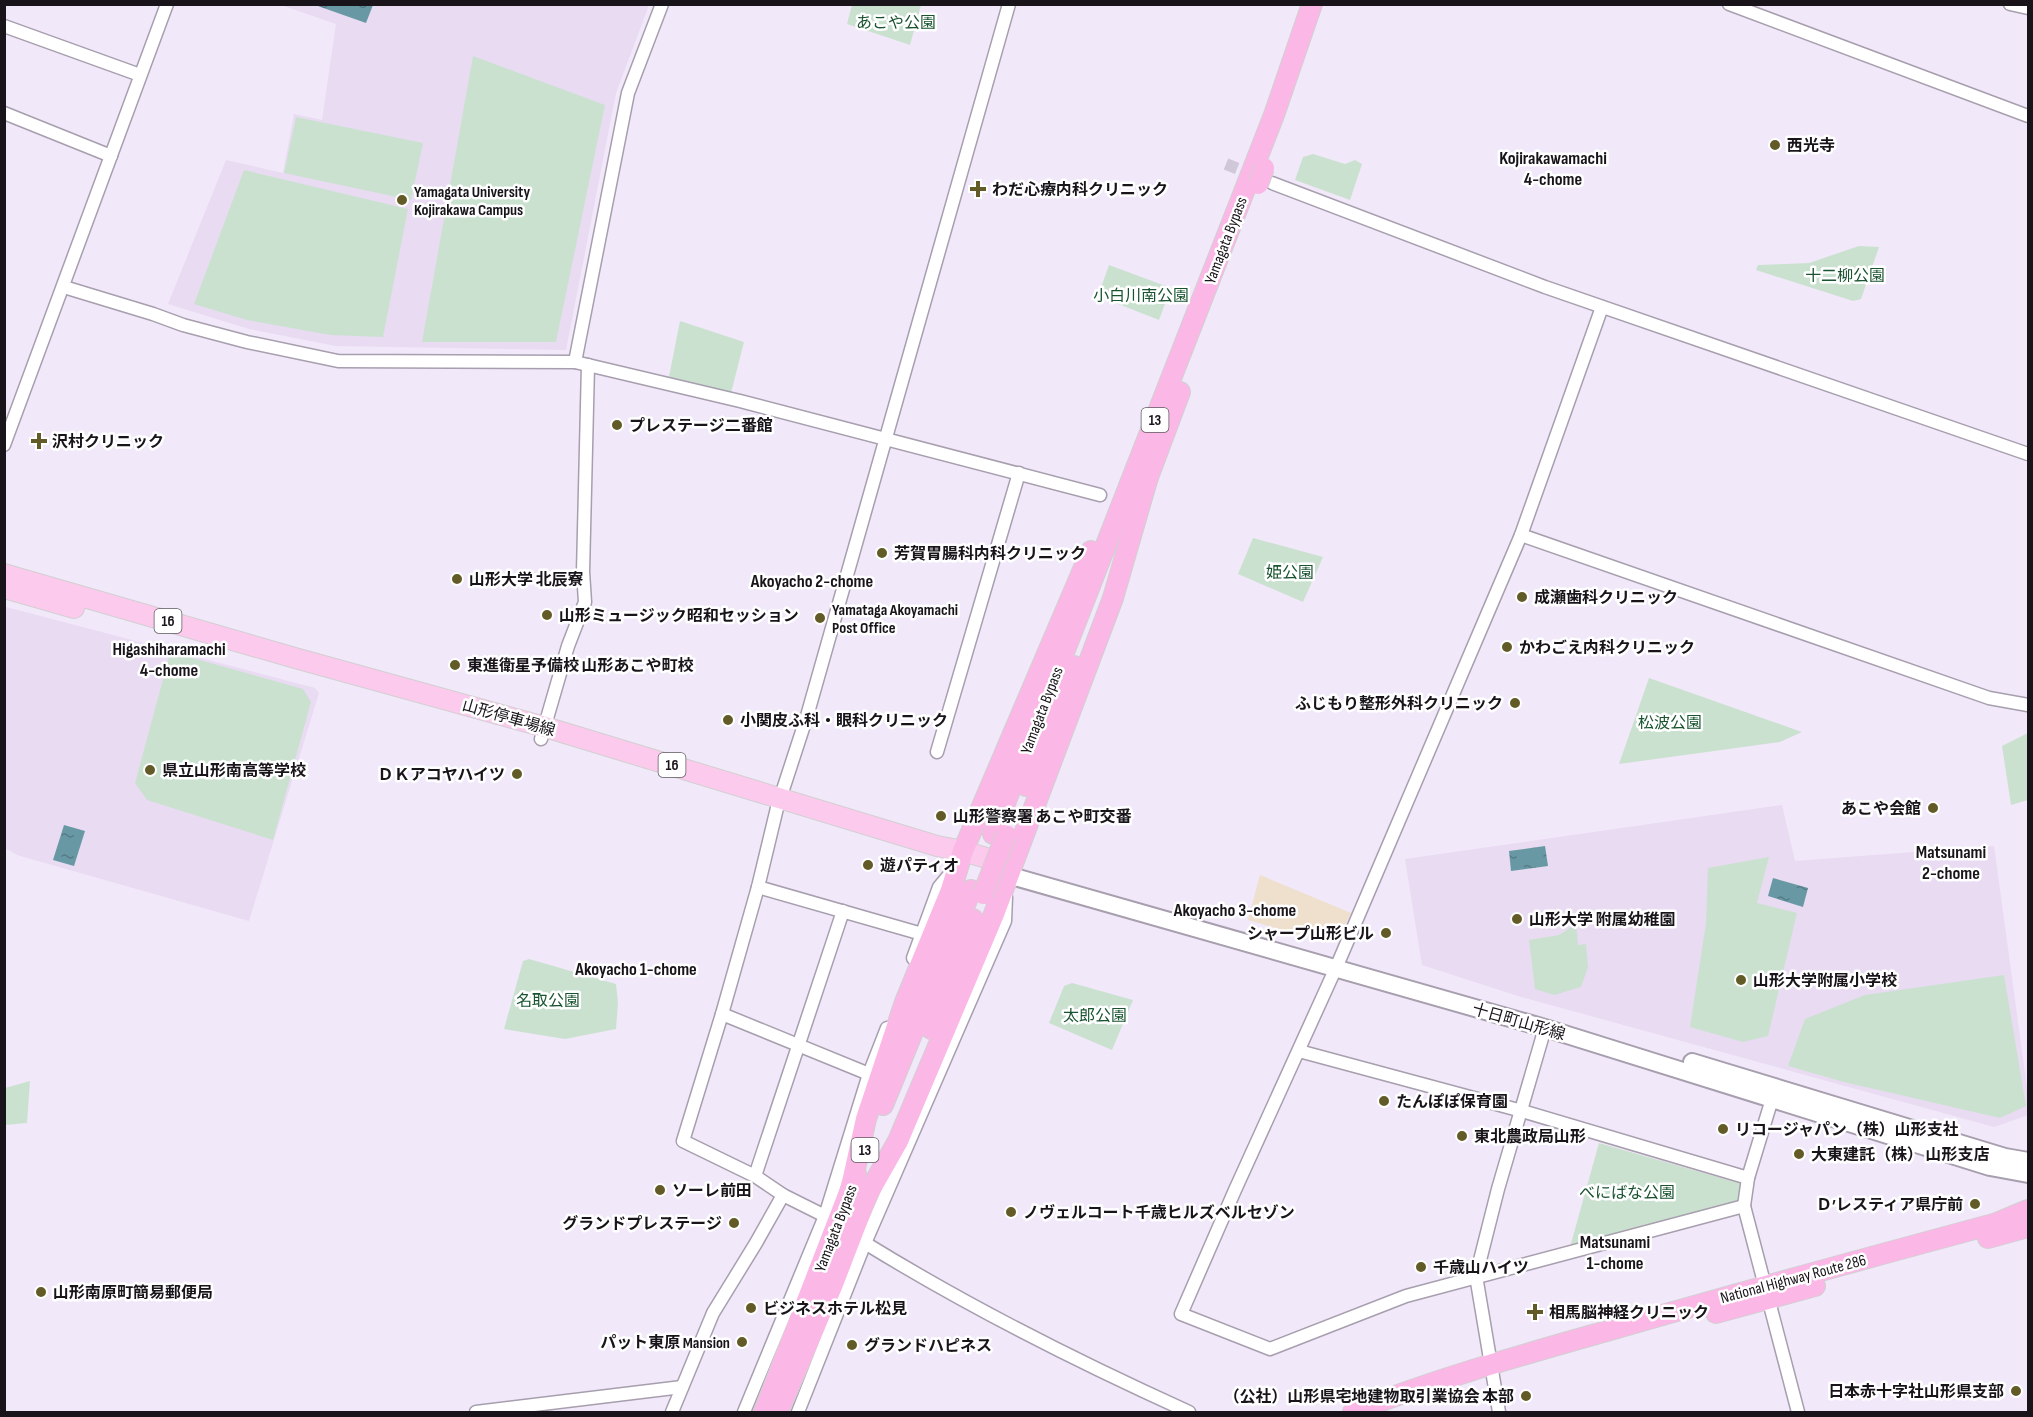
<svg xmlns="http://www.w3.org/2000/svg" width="2033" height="1417" font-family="'Sofia Sans Condensed','Noto Sans JP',sans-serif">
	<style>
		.commercial { fill: #eee0cd }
		.built { fill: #e8dbf2 }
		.park { fill: #cbe1d0 }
		.water { fill: url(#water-ripples) }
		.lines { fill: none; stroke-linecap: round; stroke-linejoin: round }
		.minor-tunnel { stroke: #d0c8d8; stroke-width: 12; stroke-dasharray: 12 6; stroke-linecap: butt }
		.minor-casing { stroke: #a79eae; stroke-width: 15 }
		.secondary-casing { stroke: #a79eae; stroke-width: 20 }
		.primary-casing { stroke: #d1d0d1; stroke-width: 22 }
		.trunk-casing { stroke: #d1d0d1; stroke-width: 22 }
		.minor { stroke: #fff; stroke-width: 12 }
		.secondary { stroke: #fff; stroke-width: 16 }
		.primary { stroke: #fccaec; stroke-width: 20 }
		.trunk { stroke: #fbb8e6; stroke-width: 20 }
		.trunk-bridge-casing { stroke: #d1d0d1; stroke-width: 22; stroke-linecap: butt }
		.trunk-bridge { stroke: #fbb8e6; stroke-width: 20 }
		.poi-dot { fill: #635b27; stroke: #fff; stroke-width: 2 }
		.labels { text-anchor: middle; stroke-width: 5; stroke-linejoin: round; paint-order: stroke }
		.shield { fill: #fff; stroke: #5d5a5f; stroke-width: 1.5 }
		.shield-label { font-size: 15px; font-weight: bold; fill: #18141a }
		.park-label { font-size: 16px; fill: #19532f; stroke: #fff }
		.poi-label { font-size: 16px; font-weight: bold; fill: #18141a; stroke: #fff; text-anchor: start }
		.street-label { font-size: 16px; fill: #18141a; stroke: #fff }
		.neighbourhood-label { font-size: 18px; font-weight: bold; fill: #18141a; stroke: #fff }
	</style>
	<defs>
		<pattern id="water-ripples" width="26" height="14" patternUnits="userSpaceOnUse" patternTransform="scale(1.5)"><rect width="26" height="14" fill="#6898a4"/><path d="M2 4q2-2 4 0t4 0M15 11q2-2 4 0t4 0" fill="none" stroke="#557b85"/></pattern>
	</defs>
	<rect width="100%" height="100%" fill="#f1e8f9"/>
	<path class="commercial" d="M 1260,875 L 1351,913 L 1339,937 L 1328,943 L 1248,920 Z"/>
	<g class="built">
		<path d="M 281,5 L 649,5 L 616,93 L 566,350 L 336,346 L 249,329 L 168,304 L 226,160 L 283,173 L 294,114 L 322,120 L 336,24 Z"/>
		<path d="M 6,607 L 315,688 L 319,693 L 249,921 L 17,855 L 5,848 L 4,611 Z"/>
		<path d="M 1782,805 L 1795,861 L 1994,846 L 2028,1095 L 2028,1115 L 1994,1127 L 1518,996 L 1422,965 L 1405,859 Z"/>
	</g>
	<g class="park">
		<path d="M 852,5 L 921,5 L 910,45 L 847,24 Z"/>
		<path d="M 473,56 L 605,105 L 556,342 L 422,342 Z"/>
		<path d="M 296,117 L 423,143 L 411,200 L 284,173 Z"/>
		<path d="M 1313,154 L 1345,164 L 1355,160 L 1362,164 L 1350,200 L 1295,180 L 1303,157 Z"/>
		<path d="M 244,170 L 408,209 L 383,337 L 330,335 L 247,320 L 194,304 Z"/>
		<path d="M 1859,246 L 1879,247 L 1861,299 L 1853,301 L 1756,270 L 1758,265 L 1809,263 Z"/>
		<path d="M 1109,265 L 1171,288 L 1159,320 L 1098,296 Z"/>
		<path d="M 680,321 L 744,342 L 731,393 L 669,377 Z"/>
		<path d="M 1253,538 L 1323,557 L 1303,602 L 1238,574 Z"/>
		<path d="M 178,654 L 303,689 L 311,702 L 273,840 L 147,800 L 135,783 L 169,657 Z"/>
		<path d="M 1649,678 L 1802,732 L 1780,742 L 1619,764 Z"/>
		<path d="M 2028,733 L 2028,800 L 2011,805 L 2002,746 Z"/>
		<path d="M 1769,857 L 1757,903 L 1797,913 L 1768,1036 L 1743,1042 L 1690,1027 L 1706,923 L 1708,868 Z"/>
		<path d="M 1576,924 L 1578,945 L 1586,944 L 1588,967 L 1581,987 L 1554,995 L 1535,989 L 1529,940 L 1559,935 Z"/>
		<path d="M 529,959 L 616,984 L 618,1003 L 616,1029 L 565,1039 L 504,1029 L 523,961 Z"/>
		<path d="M 2004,975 L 2026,1106 L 2000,1118 L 1844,1082 L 1788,1066 L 1805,1019 L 1865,995 Z"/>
		<path d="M 1072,983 L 1133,1000 L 1112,1050 L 1049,1023 L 1064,986 Z"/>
		<path d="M 30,1081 L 27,1123 L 5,1125 L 5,1088 Z"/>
		<path d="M 1599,1143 L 1742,1184 L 1739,1202 L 1570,1247 Z"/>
	</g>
	<g class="water">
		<path d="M 315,5 L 373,5 L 366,23 Z"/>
		<path d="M 64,825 L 85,831 L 74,866 L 53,860 Z"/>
		<path d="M 1545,846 L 1548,866 L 1511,871 L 1509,851 Z"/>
		<path d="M 1773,878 L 1808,888 L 1803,907 L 1768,896 Z"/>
	</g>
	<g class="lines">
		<path class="minor-tunnel" d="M 1226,164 L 1256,176"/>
		<g class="minor-casing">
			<g id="minor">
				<path d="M 1729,4 L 2028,116"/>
				<path d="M 2010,4 L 2028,8"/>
				<path d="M 4,26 L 140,75"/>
				<path d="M 4,113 L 111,156"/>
				<path d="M 1272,183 L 1545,287 L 2028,454"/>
				<path d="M 64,287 L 153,314 L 183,325 L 247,342 L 338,361 L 575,362 L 740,401 L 1100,495"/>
				<path d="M 1602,307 L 1521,535 L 1339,961 L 1235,1190 L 1181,1314 L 1270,1349 L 1406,1296 L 1744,1206"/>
				<path d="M 575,362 L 628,93 L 662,4"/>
				<path d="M 4,445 L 167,4"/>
				<path d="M 1521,535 L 1989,698 L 2028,705"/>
				<path d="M 541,739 L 568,646 L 585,602 L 583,572 L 588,365"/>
				<path d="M 937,752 L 1019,473"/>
				<path d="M 758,887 L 922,934"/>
				<path d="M 913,958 L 939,887 L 954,869"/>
				<path d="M 722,1014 L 869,1074"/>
				<path d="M 1299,1051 L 1522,1111 L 1748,1178"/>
				<path d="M 1772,1099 L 1748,1178 L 1744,1206 L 1798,1412"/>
				<path d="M 755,1176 L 843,911"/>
				<path d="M 825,1216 L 783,1195 L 755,1176 L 683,1141 L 722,1014 L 758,887 L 777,808 L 807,716 L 1009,4"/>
				<path d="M 865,1243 C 969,1307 1078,1362 1189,1412"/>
				<path d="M 476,1412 L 682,1387"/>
				<path d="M 672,1412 L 713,1313 L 756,1243 L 783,1195"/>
				<path d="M 744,1412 L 825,1216 L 869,1074 L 887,1028"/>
				<path d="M 798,1412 L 865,1243 L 1005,921 L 1006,897"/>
				<path d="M 1499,1412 L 1476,1276 L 1498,1189 L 1545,1028"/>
			</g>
		</g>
		<g class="secondary-casing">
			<g id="secondary">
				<path d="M 1008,875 L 1545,1028 L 1990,1167 L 2028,1174"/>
				<path d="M 1692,1062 L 2005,1157 L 2028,1161"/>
			</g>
		</g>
		<g class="primary-casing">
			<g id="primary">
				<path d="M 4,574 L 295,658 L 545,727 L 937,846 L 963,851 L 1010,865"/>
				<path d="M 4,588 L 74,608"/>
			</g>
		</g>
		<g class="trunk-casing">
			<g id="trunk">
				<path d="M 1144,488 L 1180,392"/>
				<path d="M 1026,786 L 1074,666"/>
				<path d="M 993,834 L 1274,115 L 1312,4"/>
				<path d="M 931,1029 L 973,919"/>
				<path d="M 883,1105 L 971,890"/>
				<path d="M 851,1187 L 866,1119 L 905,1002 L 951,890 L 963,851 L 1091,551"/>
				<path d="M 865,1199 L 898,1141 L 994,914 L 1113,598 L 1148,477"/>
				<path d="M 1988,1238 L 2028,1227"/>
				<path d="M 1716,1313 L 1815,1286"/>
				<path d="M 764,1412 L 856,1174"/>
				<path d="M 778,1412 L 833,1284 L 870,1188"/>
				<path d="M 1353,1412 C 1435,1379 1522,1355 1607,1331 C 1737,1293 1867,1258 1997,1223 L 2028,1210"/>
			</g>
		</g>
		<use href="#minor" class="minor"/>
		<use href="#secondary" class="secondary"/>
		<use href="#primary" class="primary"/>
		<use href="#trunk" class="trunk"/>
		<g class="trunk-bridge-casing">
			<g id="trunk-bridge">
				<path d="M 1258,184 L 1264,168"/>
				<path d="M 983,894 L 1006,835"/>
			</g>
		</g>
		<use href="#trunk-bridge" class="trunk-bridge"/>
	</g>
	<g class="poi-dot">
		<circle cx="1775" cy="145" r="6"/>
		<path d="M975 180h6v6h6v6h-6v6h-6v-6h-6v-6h6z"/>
		<circle cx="402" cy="200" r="6"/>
		<circle cx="617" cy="425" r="6"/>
		<path d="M36 432h6v6h6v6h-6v6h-6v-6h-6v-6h6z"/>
		<circle cx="882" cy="553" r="6"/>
		<circle cx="457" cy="579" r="6"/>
		<circle cx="1522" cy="597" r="6"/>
		<circle cx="547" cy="615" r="6"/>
		<circle cx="820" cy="618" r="6"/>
		<circle cx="1507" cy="647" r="6"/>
		<circle cx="455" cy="665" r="6"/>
		<circle cx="1515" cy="703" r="6"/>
		<circle cx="728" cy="720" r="6"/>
		<circle cx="150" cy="770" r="6"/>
		<circle cx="517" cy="774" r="6"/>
		<circle cx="1933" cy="808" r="6"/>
		<circle cx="941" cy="816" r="6"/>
		<circle cx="868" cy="865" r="6"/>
		<circle cx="1517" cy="919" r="6"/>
		<circle cx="1386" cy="933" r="6"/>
		<circle cx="1741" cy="980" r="6"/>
		<circle cx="1384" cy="1101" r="6"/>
		<circle cx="1723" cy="1129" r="6"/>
		<circle cx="1462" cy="1136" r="6"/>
		<circle cx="1799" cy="1154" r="6"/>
		<circle cx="660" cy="1190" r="6"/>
		<circle cx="1975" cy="1204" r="6"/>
		<circle cx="1011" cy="1212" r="6"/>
		<circle cx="734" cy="1223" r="6"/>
		<circle cx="1421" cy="1267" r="6"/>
		<circle cx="41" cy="1292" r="6"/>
		<circle cx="751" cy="1308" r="6"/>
		<path d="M1532 1303h6v6h6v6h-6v6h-6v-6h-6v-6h6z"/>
		<circle cx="742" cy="1342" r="6"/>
		<circle cx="852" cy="1345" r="6"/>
		<circle cx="2016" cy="1391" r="6"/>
		<circle cx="1526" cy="1396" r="6"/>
	</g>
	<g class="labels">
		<g class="shield">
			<rect x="1141.5" y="408" width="27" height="24" rx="4.5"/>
			<rect x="154.5" y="609" width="27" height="24" rx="4.5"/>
			<rect x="658.5" y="753" width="27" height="24" rx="4.5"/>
			<rect x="851.5" y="1138" width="27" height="24" rx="4.5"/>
		</g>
		<g class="shield-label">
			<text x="1155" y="425">13</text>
			<text x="168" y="626">16</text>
			<text x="672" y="770">16</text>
			<text x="865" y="1155">13</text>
		</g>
		<g class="park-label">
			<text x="896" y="28">あこや公園</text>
			<text x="1845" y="281">十二柳公園</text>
			<text x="1141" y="301">小白川南公園</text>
			<text x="1290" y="578">姫公園</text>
			<text x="1670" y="728">松波公園</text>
			<text x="548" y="1006">名取公園</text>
			<text x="1095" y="1021">太郎公園</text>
			<text x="1627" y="1198">べにばな公園</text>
		</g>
		<g class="poi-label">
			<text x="1787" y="151">西光寺</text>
			<text x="992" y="195">わだ心療内科クリニック</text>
			<text x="414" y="197">Yamagata University<tspan x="414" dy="18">Kojirakawa Campus</tspan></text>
			<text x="629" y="431">プレステージ二番館</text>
			<text x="52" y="447">沢村クリニック</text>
			<text x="894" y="559">芳賀胃腸科内科クリニック</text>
			<text x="469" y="585">山形大学 北辰寮</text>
			<text x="1534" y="603">成瀬歯科クリニック</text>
			<text x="832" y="615">Yamataga Akoyamachi<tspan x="832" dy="18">Post Office</tspan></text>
			<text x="559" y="621">山形ミュージック昭和セッション</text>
			<text x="1519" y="653">かわごえ内科クリニック</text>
			<text x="467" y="671">東進衛星予備校 山形あこや町校</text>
			<text x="1503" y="709" text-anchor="end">ふじもり整形外科クリニック</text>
			<text x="740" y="726">小関皮ふ科・眼科クリニック</text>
			<text x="162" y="776">県立山形南高等学校</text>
			<text x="505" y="780" text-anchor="end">ＤＫアコヤハイツ</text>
			<text x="1921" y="814" text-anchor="end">あこや会館</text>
			<text x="953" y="822">山形警察署 あこや町交番</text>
			<text x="880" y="871">遊パティオ</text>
			<text x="1529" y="925">山形大学 附属幼稚園</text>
			<text x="1374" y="939" text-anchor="end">シャープ山形ビル</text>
			<text x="1753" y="986">山形大学附属小学校</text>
			<text x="1396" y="1107">たんぽぽ保育園</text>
			<text x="1735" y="1135">リコージャパン（株）山形支社</text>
			<text x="1474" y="1142">東北農政局山形</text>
			<text x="1811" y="1160">大東建託（株） 山形支店</text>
			<text x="672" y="1196">ソーレ前田</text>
			<text x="1963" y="1210" text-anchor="end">Ｄ’レスティア県庁前</text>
			<text x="1023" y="1218">ノヴェルコート千歳ヒルズベルセゾン</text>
			<text x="722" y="1229" text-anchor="end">グランドプレステージ</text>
			<text x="1433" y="1273">千歳山ハイツ</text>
			<text x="53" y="1298">山形南原町簡易郵便局</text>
			<text x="763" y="1314">ビジネスホテル松見</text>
			<text x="1549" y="1318">相馬脳神経クリニック</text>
			<text x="730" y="1348" text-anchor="end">パット東原 Mansion</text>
			<text x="864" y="1351">グランドハピネス</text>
			<text x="2004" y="1397" text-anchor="end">日本赤十字社山形県支部</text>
			<text x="1514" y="1402" text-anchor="end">（公社）山形県宅地建物取引業協会 本部</text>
		</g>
		<g class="street-label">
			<text transform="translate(1225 240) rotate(-69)" y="6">Yamagata Bypass</text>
			<text transform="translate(1041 710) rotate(-69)" y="6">Yamagata Bypass</text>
			<text transform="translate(509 717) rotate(16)" y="6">山形停車場線</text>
			<text transform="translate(1519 1021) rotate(16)" y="6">十日町山形線</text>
			<text transform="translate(835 1228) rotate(-69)" y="6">Yamagata Bypass</text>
			<text transform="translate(1793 1278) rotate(-15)" y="6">National Highway Route 286</text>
		</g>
		<g class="neighbourhood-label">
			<text x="1553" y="164">Kojirakawamachi<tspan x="1553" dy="21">4-chome</tspan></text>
			<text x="812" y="587">Akoyacho 2-chome</text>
			<text x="169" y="655">Higashiharamachi<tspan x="169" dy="21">4-chome</tspan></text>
			<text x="1951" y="858">Matsunami<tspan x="1951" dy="21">2-chome</tspan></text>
			<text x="1235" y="916">Akoyacho 3-chome</text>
			<text x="636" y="975">Akoyacho 1-chome</text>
			<text x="1615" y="1248">Matsunami<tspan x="1615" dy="21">1-chome</tspan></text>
		</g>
	</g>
	<rect width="2033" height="1417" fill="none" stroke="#18141a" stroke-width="12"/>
</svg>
